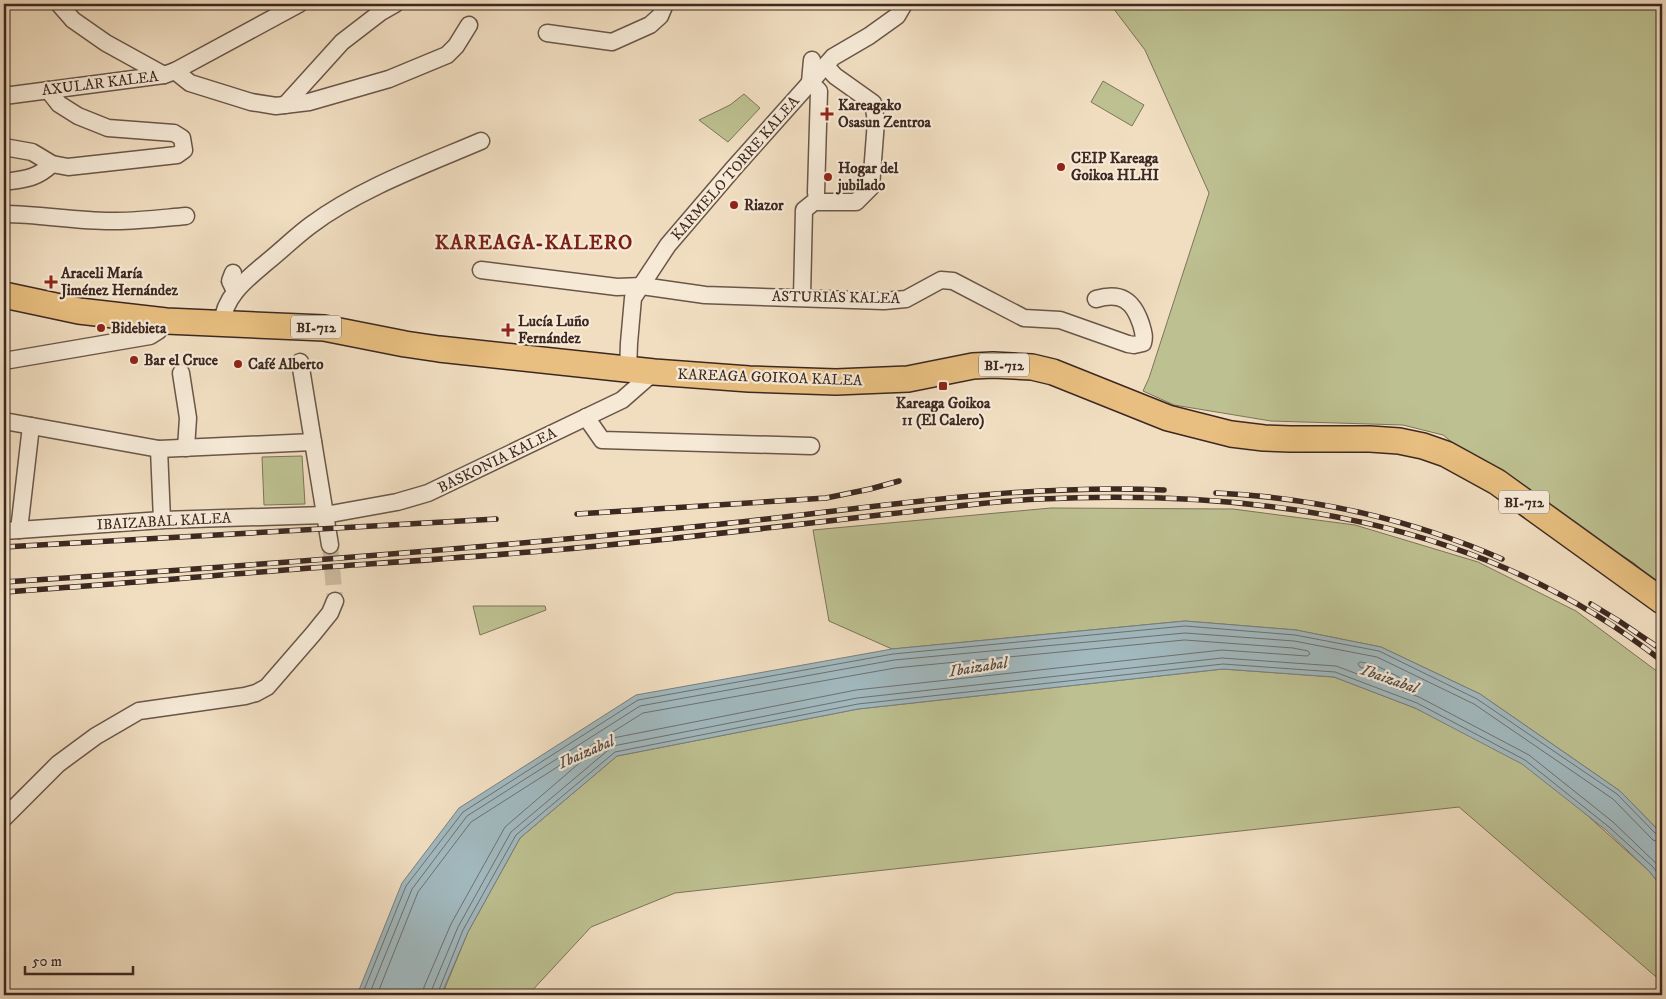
<svg xmlns="http://www.w3.org/2000/svg" width="1666" height="999" font-family="'IM FELL DW Pica',serif">
	<style>
		.green { fill: #bdc091; stroke: #7d7459 }
		.water { fill: #a1b9bf; stroke: #797f80 }
		.lines { fill: none; stroke-linecap: round; stroke-linejoin: round }
		.shore { stroke: #6f7070; stroke-width: 1 }
		.street-tunnel { stroke: #cdbaa1; stroke-width: 16; stroke-dasharray: 16 8; stroke-linecap: butt }
		.street-casing { stroke: #6a5649; stroke-width: 19 }
		.primary-casing { stroke: #3d2821; stroke-width: 28 }
		.street { stroke: #f6ead7; stroke-width: 16 }
		.primary { stroke: #e8bf80; stroke-width: 25 }
		.rail-casing { stroke: #3d2821; stroke-width: 5.5 }
		.rail { stroke: #f6ead7; stroke-width: 4; stroke-dasharray: 11; stroke-linecap: butt }
		.poi-dot { fill: #8f2418; stroke: #f6ead7; stroke-width: 2 }
		.labels { text-anchor: middle; stroke-width: 4.5; stroke-linejoin: round; paint-order: stroke }
		.shield { fill: #f6ead7; stroke: #746258; stroke-width: 1 }
		.shield-label { font-size: 14px; font-weight: bold; fill: #3d2821 }
		.street-label { font-size: 15px; fill: #3d2821; stroke: #f6ead7 }
		.poi-label { font-size: 15px; font-weight: bold; fill: #3d2821; stroke: #f6ead7; text-anchor: start }
		.water-label { font-size: 16px; font-style: italic; fill: #564c48; stroke: #f6ead7 }
		.district-label { font-size: 20px; font-weight: bold; letter-spacing: 1px; fill: #7a1f14; stroke: #f6ead7 }
	</style>
	<rect width="100%" height="100%" fill="#f1dec1"/>
	<filter id="stains"><feTurbulence type="fractalNoise" baseFrequency=".004" numOctaves="4"/><feColorMatrix values="0 0 0 0 .2 0 0 0 0 .09 0 0 0 0 .02 0 0 0 .5 -.17"/></filter>
	<radialGradient id="worn" r=".72"><stop offset=".6" stop-color="#630" stop-opacity="0"/><stop offset="1" stop-color="#630" stop-opacity=".3"/></radialGradient>
	<g class="green">
		<path d="M 1110,4 L 1662,4 L 1662,588 L 1634,563 L 1545,508 L 1472,458 L 1443,435 L 1403,425 L 1271,421 L 1174,405 L 1143,391 L 1149,378 L 1209,193 L 1145,50 Z"/>
		<path d="M 1103,81 L 1144,105 L 1132,126 L 1091,102 Z"/>
		<path d="M 744,94 L 760,108 L 728,142 L 699,120 L 730,105 Z"/>
		<path d="M 302,456 L 305,504 L 264,505 L 262,457 Z"/>
		<path d="M 1051,508 L 1233,509 L 1355,525 L 1478,562 L 1576,611 L 1662,675 L 1662,834 L 1620,791 L 1480,694 L 1381,647 L 1296,630 L 1185,621 L 892,649 L 829,621 L 813,530 Z"/>
		<path d="M 473,606 L 545,606 L 546,610 L 480,635 Z"/>
		<path d="M 1223,669 L 1334,677 L 1415,708 L 1526,760 L 1649,871 L 1662,887 L 1662,982 L 1459,807 L 675,893 L 591,927 L 528,995 L 442,995 L 468,932 L 520,838 L 617,756 L 858,709 Z"/>
	</g>
	<path class="water" d="M 1185,621 L 1296,630 L 1381,647 L 1480,694 L 1620,791 L 1662,834 L 1662,887 L 1649,871 L 1606,830 L 1522,764 L 1415,708 L 1334,677 L 1223,669 L 858,709 L 617,756 L 520,838 L 468,932 L 441,995 L 357,995 L 402,883 L 459,808 L 636,695 L 892,649 Z"/>
	<g class="lines">
		<g class="shore">
			<path d="M 1185,640 L 1293,648 L 1308,651 L 1310,654 L 1307,656 L 1222,650 L 856,690 L 613,738 L 610,736 L 611,733 L 643,713 L 895,668 Z"/>
			<path d="M 1361,662 L 1375,665 L 1399,677 L 1400,680 L 1397,681 L 1360,667 L 1358,664 Z"/>
			<path d="M 362,995 L 406,886 L 463,812 L 638,700 L 893,654 L 1185,626 L 1295,635 L 1379,651 L 1477,699 L 1617,794 L 1657,835 L 1662,837"/>
			<path d="M 369,995 L 412,889 L 467,816 L 640,706 L 894,660 L 1185,633 L 1294,641 L 1377,657 L 1474,704 L 1613,799 L 1653,840 L 1662,843"/>
			<path d="M 377,995 L 418,892 L 471,822 L 595,743 L 598,744 L 598,747 L 505,827 L 451,924 L 424,987 L 423,995"/>
			<path d="M 431,995 L 432,989 L 458,927 L 511,832 L 613,746 L 857,698 L 1222,658 L 1336,666 L 1419,697 L 1529,755 L 1613,822 L 1662,869"/>
			<path d="M 437,995 L 463,930 L 516,835 L 615,752 L 858,704 L 1223,664 L 1335,672 L 1417,703 L 1525,760 L 1609,827 L 1653,867 L 1662,879"/>
		</g>
		<path class="street-tunnel" d="M 330,545 L 335,601"/>
		<g class="street-casing">
			<g id="street">
				<path d="M 59,4 L 73,20 L 106,43 L 164,75"/>
				<path d="M 547,33 L 612,42 L 650,25 L 660,16 L 665,4"/>
				<path d="M 812,60 L 810,82 L 819,91 L 816,193"/>
				<path d="M 175,71 L 190,83 L 251,102 L 276,106 L 309,102 L 389,79 L 447,55 L 456,46 L 469,25"/>
				<path d="M 4,96 L 164,75 L 175,71 L 299,4"/>
				<path d="M 285,105 L 342,42 L 381,12 L 395,4"/>
				<path d="M 4,147 L 32,152 L 52,164 L 68,167 L 177,155 L 184,150 L 182,138 L 174,133 L 108,128 L 78,116 L 59,104 L 48,90"/>
				<path d="M 4,182 C 25,179 36,179 52,164"/>
				<path d="M 4,214 C 41,214 79,222 116,221 C 140,221 163,218 186,216"/>
				<path d="M 481,270 L 617,287 L 642,286 L 705,295 L 884,301 L 906,299 L 941,280 L 953,281 L 1024,318 L 1060,320 L 1128,344 L 1134,345 L 1143,343 C 1145,336 1143,331 1141,324 C 1133,300 1121,292 1096,299"/>
				<path d="M 233,273 L 230,281 L 235,291"/>
				<path d="M 802,297 L 804,210 L 814,202 L 856,202 L 871,187 L 876,121 L 873,103 L 835,76 L 826,66"/>
				<path d="M 222,324 C 224,296 247,279 267,262 C 282,250 296,236 311,225 C 359,189 425,165 481,141"/>
				<path d="M 4,361 L 150,336 L 158,331 L 166,321"/>
				<path d="M 300,362 L 330,545"/>
				<path d="M 628,370 L 629,343 L 633,298 L 668,245 L 733,169 L 833,57 L 869,36 L 897,16 L 904,4"/>
				<path d="M 181,373 L 188,418 L 186,448"/>
				<path d="M 586,417 L 602,440 L 811,446"/>
				<path d="M 4,421 L 159,449 L 313,442"/>
				<path d="M 159,449 L 162,520"/>
				<path d="M 19,530 L 31,426"/>
				<path d="M 4,531 L 162,520 L 325,515 L 397,502 L 428,493 L 622,400 L 654,372"/>
				<path d="M 4,818 L 58,764 L 96,736 L 139,711 L 245,696 L 256,693 L 267,687 L 313,634 L 330,613 L 335,601"/>
			</g>
		</g>
		<g class="primary-casing">
			<path id="primary" d="M 4,295 L 79,311 L 166,321 L 324,328 L 405,344 L 439,349 L 654,372 L 749,379 L 836,382 L 908,379 L 973,366 L 993,365 L 1032,367 L 1053,372 L 1168,418 L 1231,434 L 1264,438 L 1290,439 L 1370,439 L 1399,441 L 1423,446 L 1446,454 L 1497,482 L 1662,601"/>
		</g>
		<use href="#street" class="street"/>
		<use href="#primary" class="primary"/>
		<g class="rail-casing">
			<g id="rail">
				<path d="M 1216,493 C 1312,497 1414,520 1502,559"/>
				<path d="M 577,514 L 826,498 L 870,489 L 899,481"/>
				<path d="M 4,547 L 496,519"/>
				<path d="M 4,582 C 233,567 463,550 692,527 C 848,512 1006,483 1164,490"/>
				<path d="M 4,592 C 106,585 208,576 310,568 C 409,561 509,555 608,545 C 701,536 795,525 888,514 C 939,509 990,501 1041,499 C 1262,489 1483,520 1662,661"/>
				<path d="M 1591,604 L 1619,621 L 1662,650"/>
			</g>
		</g>
		<use href="#rail" class="rail"/>
	</g>
	<g class="poi-dot">
		<path d="M824.5 106.5h5v5h5v5h-5v5h-5v-5h-5v-5h5z"/>
		<circle cx="1061" cy="167" r="5"/>
		<circle cx="828" cy="177" r="5"/>
		<circle cx="734" cy="205" r="5"/>
		<path d="M48.5 274.5h5v5h5v5h-5v5h-5v-5h-5v-5h5z"/>
		<circle cx="101" cy="328" r="5"/>
		<path d="M505.5 322.5h5v5h5v5h-5v5h-5v-5h-5v-5h5z"/>
		<circle cx="134" cy="360" r="5"/>
		<circle cx="238" cy="364" r="5"/>
		<rect x="938" y="381" width="10" height="10" rx="2.5"/>
	</g>
	<g class="labels">
		<g class="shield">
			<rect x="291" y="315.5" width="50" height="23" rx="4"/>
			<rect x="979" y="353.5" width="50" height="23" rx="4"/>
			<rect x="1499" y="490.5" width="50" height="23" rx="4"/>
		</g>
		<g class="shield-label">
			<text x="316" y="332">BI-712</text>
			<text x="1004" y="370">BI-712</text>
			<text x="1524" y="507">BI-712</text>
		</g>
		<g class="street-label">
			<text transform="translate(100 83) rotate(-7)" y="5">AXULAR KALEA</text>
			<text transform="translate(735 168) rotate(-49)" y="5">KARMELO TORRE KALEA</text>
			<text transform="translate(836 297) rotate(1)" y="5">ASTURIAS KALEA</text>
			<text transform="translate(770 377) rotate(2)" y="5">KAREAGA GOIKOA KALEA</text>
			<text transform="translate(497 460) rotate(-26)" y="5">BASKONIA KALEA</text>
			<text transform="translate(164 521) rotate(-3)" y="5">IBAIZABAL KALEA</text>
		</g>
		<g class="poi-label">
			<text x="838" y="110">Kareagako<tspan x="838" dy="17">Osasun Zentroa</tspan></text>
			<text x="1071" y="163">CEIP Kareaga<tspan x="1071" dy="17">Goikoa HLHI</tspan></text>
			<text x="838" y="173">Hogar del<tspan x="838" dy="17">jubilado</tspan></text>
			<text x="744" y="210">Riazor</text>
			<text x="61" y="278">Araceli María<tspan x="61" dy="17">Jiménez Hernández</tspan></text>
			<text x="518" y="326">Lucía Luño<tspan x="518" dy="17">Fernández</tspan></text>
			<text x="111" y="333">Bidebieta</text>
			<text x="144" y="365">Bar el Cruce</text>
			<text x="248" y="369">Café Alberto</text>
			<text x="943" y="408" text-anchor="middle">Kareaga Goikoa<tspan x="943" dy="17">11 (El Calero)</tspan></text>
		</g>
		<g class="water-label">
			<text transform="translate(978 666) rotate(-9)" y="6">Ibaizabal</text>
			<text transform="translate(1390 678) rotate(19)" y="6">Ibaizabal</text>
			<text transform="translate(586 751) rotate(-24)" y="6">Ibaizabal</text>
		</g>
		<g class="district-label">
			<text x="534" y="249">KAREAGA-KALERO</text>
		</g>
	</g>
	<rect width="1666" height="999" fill="none" stroke="#f1dec1" stroke-width="20"/>
	<rect x="5" y="5" width="1656" height="989" fill="none" stroke="#3d2821" stroke-width="2.5"/>
	<rect x="10" y="10" width="1646" height="979" fill="none" stroke="#3d2821"/>
	<path d="M25 966v8h108v-8" fill="none" stroke="#3d2821" stroke-width="2.5"/>
	<text x="32" y="966" font-size="15" fill="#3d2821" stroke="#f6ead7" stroke-width="4" paint-order="stroke">50 m</text>
	<rect width="100%" height="100%" filter="url(#stains)"/>
	<rect width="100%" height="100%" fill="url(#worn)"/>
</svg>
